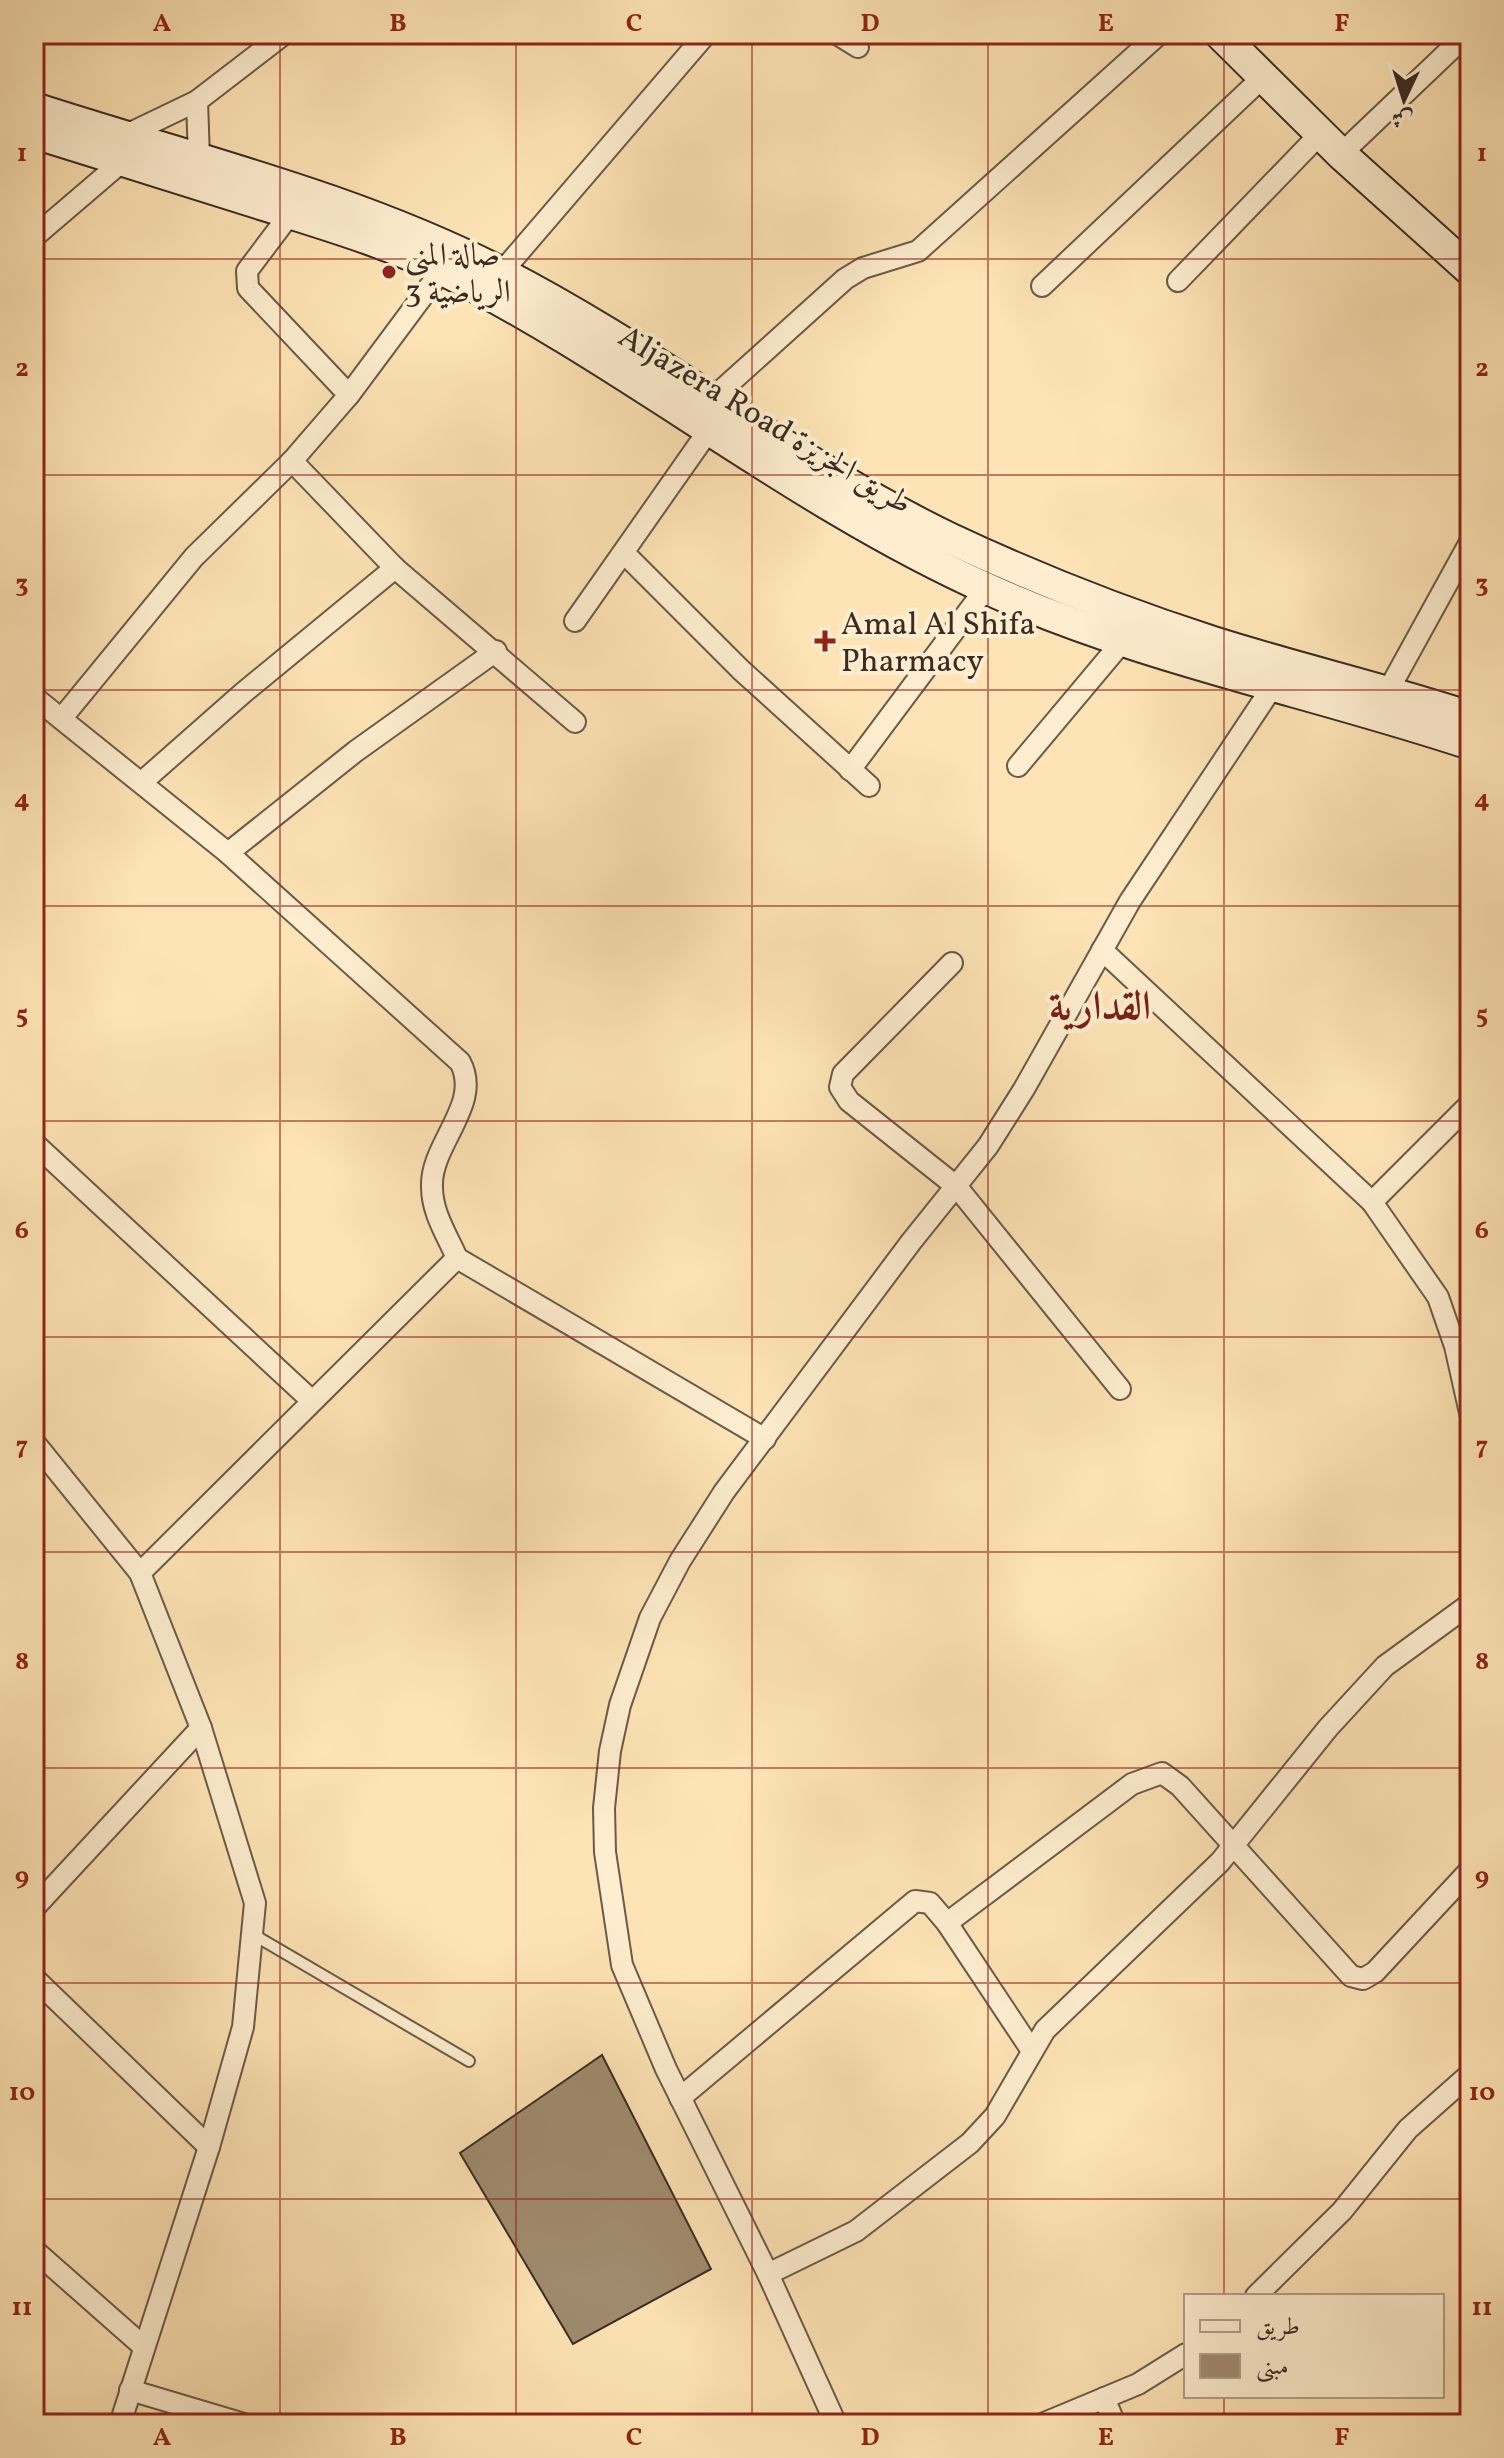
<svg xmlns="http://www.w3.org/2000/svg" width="1504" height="2458" font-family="Vollkorn,Amiri,serif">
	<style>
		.building { fill: #a08b6e; stroke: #3b2b22; stroke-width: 2 }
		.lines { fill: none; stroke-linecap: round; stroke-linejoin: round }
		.lane-casing { stroke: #6c5947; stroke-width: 14 }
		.street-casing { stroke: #6c5947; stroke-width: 24 }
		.secondary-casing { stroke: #3b2b22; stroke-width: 34 }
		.lane { stroke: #feedcf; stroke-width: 10 }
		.street { stroke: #feedcf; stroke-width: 20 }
		.secondary { stroke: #feedcf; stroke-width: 30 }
		.grid { fill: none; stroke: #8f2418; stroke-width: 2; stroke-opacity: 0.55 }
		.poi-dot { fill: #8f2418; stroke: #feedcf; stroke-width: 3 }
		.labels { text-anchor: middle; stroke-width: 8; stroke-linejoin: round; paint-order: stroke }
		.poi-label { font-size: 32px; fill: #3b2b22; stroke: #feedcf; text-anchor: start }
		.street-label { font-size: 32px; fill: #3b2b22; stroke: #feedcf }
		.district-label { font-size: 40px; font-weight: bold; fill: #7a1f14; stroke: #feedcf }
		.neatline { fill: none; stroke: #8f2418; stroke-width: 3 }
		.grid-label { font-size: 26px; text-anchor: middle; font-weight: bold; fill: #8f2418 }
	</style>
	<rect width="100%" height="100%" fill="#fde3b5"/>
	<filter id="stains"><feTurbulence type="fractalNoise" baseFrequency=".0025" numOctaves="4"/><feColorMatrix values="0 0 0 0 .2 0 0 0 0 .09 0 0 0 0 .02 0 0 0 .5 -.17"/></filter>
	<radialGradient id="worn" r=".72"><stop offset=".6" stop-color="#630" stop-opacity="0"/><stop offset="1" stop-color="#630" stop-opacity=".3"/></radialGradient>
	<path class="building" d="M 602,2055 L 711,2269 L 573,2344 L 460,2153 Z"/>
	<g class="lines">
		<g class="lane-casing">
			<path id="lane" d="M 254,1935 L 469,2061"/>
		</g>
		<g class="street-casing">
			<g id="street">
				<path d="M 837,34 L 858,47"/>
				<path d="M 197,101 L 199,158"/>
				<path d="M 122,137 L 197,101 L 284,34"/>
				<path d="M 1341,154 L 1467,34"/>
				<path d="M 290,214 L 247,271 L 248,288 L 349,395"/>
				<path d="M 34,237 L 131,154"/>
				<path d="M 501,273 L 706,34"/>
				<path d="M 1178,281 L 1321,133"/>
				<path d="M 1042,286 L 1262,78"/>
				<path d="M 714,397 L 845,279 L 863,268 L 918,251 L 1159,34"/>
				<path d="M 292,461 L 395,568 L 575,722"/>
				<path d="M 625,554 L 741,670 L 869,786"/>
				<path d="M 575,621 L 709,430"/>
				<path d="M 1388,691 L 1470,542"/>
				<path d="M 34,697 L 228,853 L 460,1062 C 483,1104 430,1144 432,1187 C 432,1213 447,1235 457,1258 L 765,1439"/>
				<path d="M 62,718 L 194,557 L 292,461 L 349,395 L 442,270"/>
				<path d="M 1018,766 L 1122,642"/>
				<path d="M 850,770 L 986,588"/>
				<path d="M 142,782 L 243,693 L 395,568"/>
				<path d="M 228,853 L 356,751 L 496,651"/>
				<path d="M 1102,950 L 1372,1202 L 1438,1297 L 1455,1346 L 1470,1413"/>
				<path d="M 952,963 L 843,1074 L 840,1087 L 849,1101 L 957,1187 L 1120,1389"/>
				<path d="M 34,1143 L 311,1400"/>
				<path d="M 1372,1202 L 1470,1104"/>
				<path d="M 34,1442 L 140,1573 L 201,1728 L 255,1903 L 243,2027 L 209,2147 L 120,2424"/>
				<path d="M 140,1573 L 457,1258"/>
				<path d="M 34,1908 L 201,1728"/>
				<path d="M 947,1923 L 1132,1784 L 1162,1773 L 1180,1786 L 1351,1976 L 1363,1979 L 1375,1972 L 1470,1870"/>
				<path d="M 34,1978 L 209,2147"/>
				<path d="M 680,2098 L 915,1901 L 930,1903 L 947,1923 L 1032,2051"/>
				<path d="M 34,2250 L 144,2347"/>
				<path d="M 768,2274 L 856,2231 L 970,2143 L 995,2116 L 1045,2030 L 1220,1862 L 1328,1728 L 1385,1666 L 1470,1604"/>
				<path d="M 1256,2296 L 1342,2211 L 1408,2129 L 1470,2074"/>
				<path d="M 130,2390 L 244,2424"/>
				<path d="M 1104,2398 L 1115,2424"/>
				<path d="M 836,2424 L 768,2274 L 666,2069 L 622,1965 L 605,1852 L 604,1808 L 610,1751 L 620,1705 L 650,1618 L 680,1561 L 724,1492 L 911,1242 L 988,1146 L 1024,1089 L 1130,901 L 1279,677"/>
				<path d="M 1042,2424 L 1138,2384 L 1186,2354"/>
			</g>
		</g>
		<g class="secondary-casing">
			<g id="secondary">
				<path d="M 1220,34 L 1341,154 L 1470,270"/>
				<path d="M 34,108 C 191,159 354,197 502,273 C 656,352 793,463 949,538 C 1034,578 1123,613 1213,642 C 1298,669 1385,689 1470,717"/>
				<path d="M 34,133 C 112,157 190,182 267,206 C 327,225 389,243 445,271 C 633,366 797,504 990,590 C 1144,659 1310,691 1470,744"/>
			</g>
		</g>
		<use href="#lane" class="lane"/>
		<use href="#street" class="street"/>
		<use href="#secondary" class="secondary"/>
	</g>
	<path class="grid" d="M 280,34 L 280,2424M 516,34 L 516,2424M 752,34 L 752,2424M 988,34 L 988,2424M 1224,34 L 1224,2296M 34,259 L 1470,259M 34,475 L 1470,475M 34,690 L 1470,690M 34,906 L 1470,906M 34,1121 L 1470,1121M 34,1337 L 1470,1337M 34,1552 L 1470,1552M 34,1768 L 1470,1768M 34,1983 L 1470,1983M 34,2199 L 1470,2199M 1224,2396 L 1224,2424"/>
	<g class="poi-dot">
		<circle cx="389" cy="272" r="8"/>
		<path d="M821 629h8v8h8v8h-8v8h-8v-8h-8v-8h8z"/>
	</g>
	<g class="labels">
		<g class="poi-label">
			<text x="405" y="265">صالة المنى<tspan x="405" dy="37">الرياضية 3</tspan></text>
			<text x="841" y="634">Amal Al Shifa<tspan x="841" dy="37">Pharmacy</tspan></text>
		</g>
		<g class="street-label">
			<text transform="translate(766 419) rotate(31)" y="11">Aljazera Road طريق الجزيزة</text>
		</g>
		<g class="district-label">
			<text x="1100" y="1019">القدارية</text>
		</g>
	</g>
	<rect width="1504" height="2458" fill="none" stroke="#fde3b5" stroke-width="88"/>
	<rect x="1184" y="2294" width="260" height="104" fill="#feedcf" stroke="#b09f8a" stroke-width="2"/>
	<rect x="1200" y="2320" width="40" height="12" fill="#feedcf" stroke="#b09f8a" stroke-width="2"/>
	<text x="1256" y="2334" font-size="24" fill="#3b2b22">طريق</text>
	<rect x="1200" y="2354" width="40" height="24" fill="#a08b6e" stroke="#b09f8a" stroke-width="2"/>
	<text x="1256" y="2374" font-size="24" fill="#3b2b22">مبنى</text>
	<g transform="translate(1404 100) rotate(184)" stroke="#feedcf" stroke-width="6" paint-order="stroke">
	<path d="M0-6L14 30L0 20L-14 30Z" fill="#3b2b22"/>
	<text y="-12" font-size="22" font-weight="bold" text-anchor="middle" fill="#3b2b22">ش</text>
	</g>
	<rect x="44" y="44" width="1416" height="2370" class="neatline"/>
	<g class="grid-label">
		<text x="162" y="31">A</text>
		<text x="398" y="31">B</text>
		<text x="634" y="31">C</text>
		<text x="870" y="31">D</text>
		<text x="1106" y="31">E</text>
		<text x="1342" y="31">F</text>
		<text x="22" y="161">1</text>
		<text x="1482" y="161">1</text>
		<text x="22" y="376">2</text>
		<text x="1482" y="376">2</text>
		<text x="22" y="592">3</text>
		<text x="1482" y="592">3</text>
		<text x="22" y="807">4</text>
		<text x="1482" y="807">4</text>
		<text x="22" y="1023">5</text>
		<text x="1482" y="1023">5</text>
		<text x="22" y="1238">6</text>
		<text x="1482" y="1238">6</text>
		<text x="22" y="1454">7</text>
		<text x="1482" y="1454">7</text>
		<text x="22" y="1669">8</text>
		<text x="1482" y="1669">8</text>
		<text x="22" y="1884">9</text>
		<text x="1482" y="1884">9</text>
		<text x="22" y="2100">10</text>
		<text x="1482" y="2100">10</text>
		<text x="22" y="2315">11</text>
		<text x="1482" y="2315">11</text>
		<text x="162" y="2445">A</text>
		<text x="398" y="2445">B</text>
		<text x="634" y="2445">C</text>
		<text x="870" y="2445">D</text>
		<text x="1106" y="2445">E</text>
		<text x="1342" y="2445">F</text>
	</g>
	<rect width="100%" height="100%" filter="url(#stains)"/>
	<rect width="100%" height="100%" fill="url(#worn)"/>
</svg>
